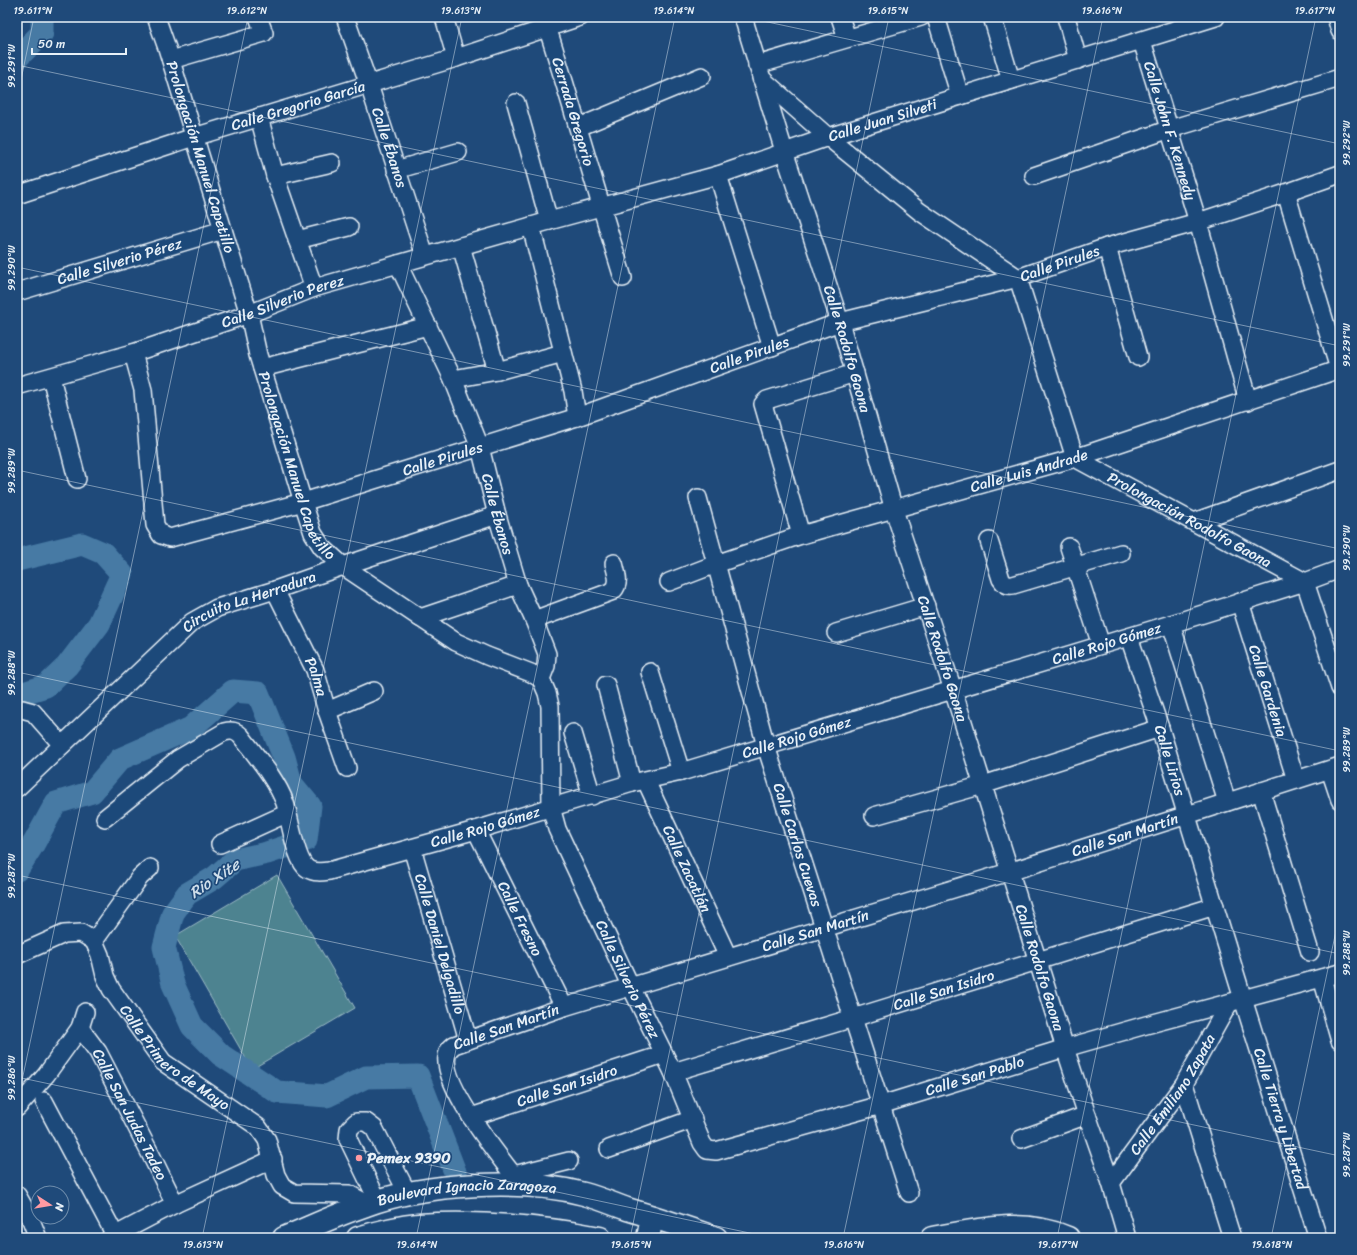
<svg xmlns="http://www.w3.org/2000/svg" width="1357" height="1255" font-family="Sriracha,sans-serif">
	<style>
		.green { fill: #4e8390; stroke: #9bbac4 }
		.lines { fill: none; stroke-linecap: round; stroke-linejoin: round }
		.river { stroke: #477aa4; stroke-width: 23 }
		.minor-casing { stroke: #e8f1f8; stroke-width: 20 }
		.major-casing { stroke: #e8f1f8; stroke-width: 25 }
		.minor { stroke: #1f4a7a; stroke-width: 17 }
		.major { stroke: #1f4a7a; stroke-width: 22 }
		.ticks { fill: none; stroke: #e8f1f8; stroke-width: 1; stroke-opacity: 0.45 }
		.poi-dot { fill: #ff9aa2; stroke: #1f4a7a; stroke-width: 1.5 }
		.labels { text-anchor: middle; stroke-width: 3.5; stroke-linejoin: round; paint-order: stroke }
		.street-label { font-size: 15px; fill: #e8f1f8; stroke: #1f4a7a }
		.poi-label { font-size: 15px; font-weight: bold; fill: #e8f1f8; stroke: #1f4a7a; text-anchor: start }
		.water-label { font-size: 16px; font-style: italic; fill: #d0dfeb; stroke: #1f4a7a }
		.neatline { fill: none; stroke: #e8f1f8; stroke-width: 1.5 }
		.ticks-label { font-size: 10px; text-anchor: middle; fill: #e8f1f8 }
	</style>
	<rect width="100%" height="100%" fill="#1f4a7a"/>
	<filter id="ink" filterUnits="userSpaceOnUse"><feTurbulence type="fractalNoise" baseFrequency=".025" numOctaves="2"/><feDisplacementMap in="SourceGraphic" scale="8" xChannelSelector="R" yChannelSelector="G"/><feConvolveMatrix kernelMatrix="1 2 1 2 8 2 1 2 1" color-interpolation-filters="sRGB"/></filter>
	<g filter="url(#ink)">
		<path class="green" d="M 277,875 L 355,1008 L 252,1069 L 175,936 Z"/>
		<g class="lines">
			<g class="river">
				<path d="M 17,58 L 42,33 L 42,17"/>
				<path d="M 17,560 L 82,544 L 103,553 L 122,574 L 99,624 L 67,666 L 46,686 L 17,695"/>
				<path d="M 17,870 L 34,843 L 56,803 L 92,792 L 120,759 L 191,728 L 233,691 L 258,693 L 284,757 L 291,783 L 310,806 L 306,840 L 267,853 L 235,860 L 214,878 L 187,894 L 173,913 L 164,947 L 173,984 L 192,1026 L 221,1055 L 277,1092 L 327,1096 L 366,1077 L 418,1076 L 455,1172"/>
				<path d="M 497,1236 L 497,1238"/>
			</g>
			<g class="minor-casing">
				<g id="minor">
					<path id="s1" d="M 156,17 L 167,48 L 249,314 L 258,355 L 303,502 L 313,533 L 322,547 L 343,566 L 456,642 L 487,656 L 531,673 L 541,679 L 547,693 L 550,706 L 551,807 L 557,829 L 631,987 L 673,1072 L 702,1143 L 707,1150 L 716,1151 L 881,1105 L 1065,1048 L 1146,1025 L 1340,973"/>
					<path id="s2" d="M 345,17 L 369,85 L 425,256"/>
					<path d="M 444,17 L 456,58"/>
					<path id="s3" d="M 544,17 C 572,104 596,191 623,278"/>
					<path id="s4" d="M 743,17 L 784,151 L 840,322 L 894,510 L 953,690 L 1065,1048 L 1087,1115 L 1111,1183 L 1127,1238"/>
					<path d="M 840,17 L 847,38"/>
					<path d="M 936,17 L 960,96"/>
					<path d="M 992,17 L 1011,80"/>
					<path d="M 1066,17 L 1078,60"/>
					<path d="M 1336,17 L 1340,31"/>
					<path id="s5" d="M 1142,41 L 1198,222 L 1248,401"/>
					<path d="M 171,60 L 264,33 L 258,17"/>
					<path d="M 757,65 L 921,17"/>
					<path id="s6" d="M 761,78 L 828,137 L 919,211 L 1018,278 L 1075,458 L 1305,582 L 1340,688"/>
					<path d="M 516,103 L 549,221"/>
					<path d="M 259,117 L 275,176 L 314,288"/>
					<path d="M 579,127 L 702,76"/>
					<path d="M 396,170 L 458,152"/>
					<path d="M 718,175 L 772,347"/>
					<path d="M 275,176 L 332,163"/>
					<path d="M 1034,176 L 1170,129 L 1340,78"/>
					<path d="M 1286,193 L 1339,369"/>
					<path id="s7" d="M 17,195 L 194,137 L 456,58 L 580,17"/>
					<path d="M 531,226 L 573,391 L 577,417"/>
					<path d="M 297,240 L 349,227"/>
					<path d="M 461,246 L 497,371"/>
					<path d="M 1107,247 L 1138,357"/>
					<path id="s8" d="M 398,264 L 453,379 L 480,447 L 497,515 L 518,585 L 534,620 L 547,654 L 546,666 L 541,679"/>
					<path id="s9" d="M 17,292 L 223,230"/>
					<path id="s10" d="M 133,353 L 143,390 L 155,525 L 161,535 L 170,538 L 303,502 L 577,417 L 840,322 L 1018,278 L 1107,247 L 1198,222 L 1286,193 L 1340,174"/>
					<path d="M 262,368 L 428,326"/>
					<path d="M 51,377 L 77,479"/>
					<path d="M 453,379 L 497,371 L 563,353"/>
					<path id="s11" d="M 17,386 L 133,353 L 249,314 L 314,288 L 549,221 L 718,175 L 828,137 L 1216,17"/>
					<path id="s12" d="M 698,498 L 766,746 L 909,1193"/>
					<path d="M 1194,522 L 1340,470"/>
					<path d="M 801,535 L 763,404 L 767,400 L 855,373"/>
					<path d="M 989,541 L 1001,579 C 1004,584 1007,586 1013,585 L 1121,553"/>
					<path d="M 1069,547 L 1101,645"/>
					<path id="s13" d="M 669,582 L 716,564 L 801,535 L 1075,458 L 1340,369"/>
					<path id="s14" d="M 275,590 L 315,670 L 327,711 L 347,768"/>
					<path id="s15" d="M 1240,602 L 1296,780"/>
					<path d="M 420,618 L 518,585"/>
					<path d="M 534,620 L 613,591 C 621,583 616,573 614,563"/>
					<path d="M 1171,624 L 1227,802"/>
					<path d="M 836,633 L 926,606"/>
					<path id="s16" d="M 1129,637 L 1160,728 L 1243,999 L 1318,1238"/>
					<path d="M 650,672 L 681,772"/>
					<path d="M 606,685 L 632,783"/>
					<path d="M 17,710 L 22,709 L 33,712 L 62,745"/>
					<path d="M 327,711 L 374,691"/>
					<path d="M 573,733 L 592,796"/>
					<path d="M 1330,770 L 1340,800"/>
					<path id="s17" d="M 646,781 L 728,957"/>
					<path id="s18" d="M 17,788 L 192,622 L 217,608 L 275,590 L 343,566 L 497,515"/>
					<path d="M 1261,791 L 1310,952"/>
					<path d="M 874,816 L 983,785 L 1160,728"/>
					<path id="s19" d="M 105,818 L 178,759 L 224,732 C 232,730 236,731 241,736 C 256,756 277,780 285,803 C 290,818 295,861 308,869 C 314,873 322,872 329,871 L 476,830 L 632,783 L 681,772 L 1171,624 L 1305,582 L 1340,569"/>
					<path id="s20" d="M 476,830 L 564,1007"/>
					<path d="M 220,844 L 288,813"/>
					<path id="s21" d="M 412,848 L 468,1040"/>
					<path id="s22" d="M 94,941 L 100,955 L 105,976 L 111,989 L 163,1062 L 258,1127 L 267,1140 L 276,1175 L 282,1186 L 294,1193 L 349,1194 L 367,1204"/>
					<path d="M 94,941 L 140,877 L 150,868"/>
					<path d="M 17,955 L 64,934 L 81,933 L 94,941"/>
					<path d="M 1322,978 L 1340,1041"/>
					<path id="s23" d="M 80,1028 L 98,1052 L 151,1155 L 175,1204"/>
					<path id="s24" d="M 673,1072 L 853,1018 L 1215,906"/>
					<path d="M 1184,1084 L 1232,1238"/>
					<path d="M 44,1101 L 115,1235"/>
					<path d="M 17,1108 L 46,1075 L 80,1028 L 85,1012"/>
					<path id="s25" d="M 471,1117 L 664,1054"/>
					<path d="M 1021,1139 L 1087,1115"/>
					<path d="M 609,1149 L 693,1119"/>
					<path d="M 514,1175 L 569,1161"/>
					<path id="s26" d="M 1111,1183 L 1184,1084 L 1229,1003"/>
					<path id="s27" d="M 522,1186 C 504,1163 436,1080 448,1052 C 449,1049 452,1047 454,1045 L 564,1007 L 1009,872 L 1340,766"/>
					<path d="M 17,1195 L 31,1220 L 38,1238"/>
					<path d="M 378,1201 L 348,1139 L 349,1129 L 356,1122 L 366,1122 L 374,1128 L 408,1194"/>
					<path d="M 110,1238 L 175,1204 L 273,1159"/>
				</g>
			</g>
			<g class="major-casing">
				<g id="major">
					<path id="s28" d="M 284,1238 C 311,1227 338,1214 366,1205 C 425,1183 523,1178 584,1194 C 599,1198 613,1204 627,1209 C 657,1218 687,1228 716,1238"/>
					<path d="M 358,1238 C 378,1232 398,1227 418,1225 C 478,1221 541,1227 600,1238"/>
					<path d="M 648,1238 L 652,1217"/>
					<path d="M 932,1238 C 980,1230 1022,1218 1068,1238"/>
				</g>
			</g>
			<use href="#minor" class="minor"/>
			<use href="#major" class="major"/>
		</g>
	</g>
	<path class="ticks" d="M 744,17 L 1340,144M 17,65 L 1340,346M 17,99 L 34,17M 17,267 L 1340,549M 17,470 L 1340,751M 17,672 L 1340,954M 17,875 L 1340,1156M 17,1077 L 773,1238M 17,1104 L 248,17M 202,1238 L 462,17M 416,1238 L 675,17M 630,1238 L 889,17M 843,1238 L 1103,17M 1057,1238 L 1316,17M 1271,1238 L 1340,912"/>
	<circle class="poi-dot" cx="359" cy="1158" r="4"/>
	<g class="labels">
		<g class="street-label">
			<text dy="5" stroke="none"><textPath href="#s7" startOffset="295">Calle Gregorio García</textPath></text>
			<text dy="5" stroke="none"><textPath href="#s3" startOffset="99">Cerrada Gregorio</textPath></text>
			<text dy="5" stroke="none"><textPath href="#s11" startOffset="906">Calle Juan Silveti</textPath></text>
			<text dy="5" stroke="none"><textPath href="#s5" startOffset="94">Calle John F. Kennedy</textPath></text>
			<text dy="5" stroke="none"><textPath href="#s2" startOffset="138">Calle Ébanos</textPath></text>
			<text dy="5" stroke="none"><textPath href="#s1" startOffset="147">Prolongación Manuel Capetillo</textPath></text>
			<text dy="5" stroke="none"><textPath href="#s9" startOffset="107">Calle Silverio Pérez</textPath></text>
			<text dy="5" stroke="none"><textPath href="#s10" startOffset="1127">Calle Pirules</textPath></text>
			<text dy="5" stroke="none"><textPath href="#s11" startOffset="279">Calle Silverio Perez</textPath></text>
			<text dy="5" stroke="none"><textPath href="#s4" startOffset="348">Calle Rodolfo Gaona</textPath></text>
			<text dy="5" stroke="none"><textPath href="#s10" startOffset="803">Calle Pirules</textPath></text>
			<text dy="5" stroke="none"><textPath href="#s10" startOffset="479">Calle Pirules</textPath></text>
			<text dy="5" stroke="none"><textPath href="#s1" startOffset="471">Prolongación Manuel Capetillo</textPath></text>
			<text dy="5" stroke="none"><textPath href="#s13" startOffset="377">Calle Luis Andrade</textPath></text>
			<text dy="5" stroke="none"><textPath href="#s8" startOffset="270">Calle Ébanos</textPath></text>
			<text dy="5" stroke="none"><textPath href="#s6" startOffset="645">Prolongación Rodolfo Gaona</textPath></text>
			<text dy="5" stroke="none"><textPath href="#s18" startOffset="302">Circuito La Herradura</textPath></text>
			<text dy="5" stroke="none"><textPath href="#s19" startOffset="1149">Calle Rojo Gómez</textPath></text>
			<text dy="5" stroke="none"><textPath href="#s4" startOffset="672">Calle Rodolfo Gaona</textPath></text>
			<text dy="5" stroke="none"><textPath href="#s14" startOffset="96">Palma</textPath></text>
			<text dy="5" stroke="none"><textPath href="#s15" startOffset="93">Calle Gardenia</textPath></text>
			<text dy="5" stroke="none"><textPath href="#s19" startOffset="825">Calle Rojo Gómez</textPath></text>
			<text dy="5" stroke="none"><textPath href="#s16" startOffset="130">Calle Lirios</textPath></text>
			<text dy="5" stroke="none"><textPath href="#s19" startOffset="501">Calle Rojo Gómez</textPath></text>
			<text dy="5" stroke="none"><textPath href="#s27" startOffset="869">Calle San Martín</textPath></text>
			<text dy="5" stroke="none"><textPath href="#s12" startOffset="361">Calle Carlos Cuevas</textPath></text>
			<text dy="5" stroke="none"><textPath href="#s17" startOffset="97">Calle Zacatlán</textPath></text>
			<text dy="5" stroke="none"><textPath href="#s20" startOffset="99">Calle Fresno</textPath></text>
			<text dy="5" stroke="none"><textPath href="#s27" startOffset="545">Calle San Martín</textPath></text>
			<text dy="5" stroke="none"><textPath href="#s21" startOffset="100">Calle Daniel Delgadillo</textPath></text>
			<text dy="5" stroke="none"><textPath href="#s4" startOffset="996">Calle Rodolfo Gaona</textPath></text>
			<text dy="5" stroke="none"><textPath href="#s1" startOffset="1132">Calle Silverio Pérez</textPath></text>
			<text dy="5" stroke="none"><textPath href="#s24" startOffset="283">Calle San Isidro</textPath></text>
			<text dy="5" stroke="none"><textPath href="#s27" startOffset="221">Calle San Martín</textPath></text>
			<text dy="5" stroke="none"><textPath href="#s22" startOffset="146">Calle Primero de Mayo</textPath></text>
			<text dy="5" stroke="none"><textPath href="#s1" startOffset="1599">Calle San Pablo</textPath></text>
			<text dy="5" stroke="none"><textPath href="#s25" startOffset="101">Calle San Isidro</textPath></text>
			<text dy="5" stroke="none"><textPath href="#s26" startOffset="108">Calle Emiliano Zapata</textPath></text>
			<text dy="5" stroke="none"><textPath href="#s23" startOffset="100">Calle San Judas Tadeo</textPath></text>
			<text dy="5" stroke="none"><textPath href="#s16" startOffset="505">Calle Tierra y Libertad</textPath></text>
			<text dy="5" stroke="none"><textPath href="#s28" startOffset="191">Boulevard Ignacio Zaragoza</textPath></text>
		</g>
		<g class="poi-label">
			<text x="367" y="1163">Pemex 9390</text>
		</g>
		<g class="water-label">
			<text transform="translate(214 878) rotate(-34)" y="6">Rio Xite</text>
		</g>
	</g>
	<rect width="1357" height="1255" fill="none" stroke="#1f4a7a" stroke-width="44"/>
	<g transform="translate(50 1205) rotate(102)"><circle r="19" fill="#1f4a7a" stroke="#6f8dac"/>
	<path d="M0-3L7 15L0 10L-7 15Z" fill="#ff9aa2"/>
	<text y="-6" font-size="11" font-weight="bold" text-anchor="middle" fill="#e8f1f8">N</text>
	</g>
	<path d="M32 48v6h94v-6" fill="none" stroke="#e8f1f8" stroke-width="2"/>
	<text x="38" y="48" font-size="12" fill="#e8f1f8" stroke="#1f4a7a" stroke-width="3" paint-order="stroke">50 m</text>
	<rect x="22" y="22" width="1313" height="1211" class="neatline"/>
	<g class="ticks-label">
		<text x="33" y="14">19.611°N</text>
		<text x="247" y="14">19.612°N</text>
		<text x="461" y="14">19.613°N</text>
		<text x="674" y="14">19.614°N</text>
		<text x="888" y="14">19.615°N</text>
		<text x="1102" y="14">19.616°N</text>
		<text x="1315" y="14">19.617°N</text>
		<text transform="translate(11 66) rotate(-90)" y="4">99.291°W</text>
		<text transform="translate(1346 143) rotate(-90)" y="4">99.292°W</text>
		<text transform="translate(11 268) rotate(-90)" y="4">99.290°W</text>
		<text transform="translate(1346 345) rotate(-90)" y="4">99.291°W</text>
		<text transform="translate(11 471) rotate(-90)" y="4">99.289°W</text>
		<text transform="translate(1346 548) rotate(-90)" y="4">99.290°W</text>
		<text transform="translate(11 673) rotate(-90)" y="4">99.288°W</text>
		<text transform="translate(1346 750) rotate(-90)" y="4">99.289°W</text>
		<text transform="translate(11 876) rotate(-90)" y="4">99.287°W</text>
		<text transform="translate(1346 953) rotate(-90)" y="4">99.288°W</text>
		<text transform="translate(11 1078) rotate(-90)" y="4">99.286°W</text>
		<text transform="translate(1346 1155) rotate(-90)" y="4">99.287°W</text>
		<text x="203" y="1248">19.613°N</text>
		<text x="417" y="1248">19.614°N</text>
		<text x="631" y="1248">19.615°N</text>
		<text x="844" y="1248">19.616°N</text>
		<text x="1058" y="1248">19.617°N</text>
		<text x="1272" y="1248">19.618°N</text>
	</g>
</svg>
